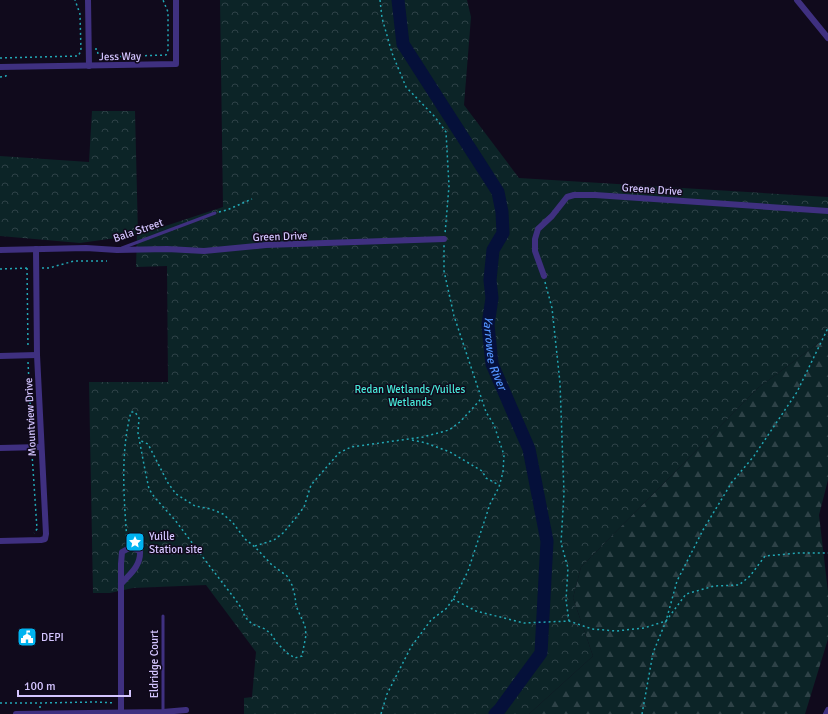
<svg xmlns="http://www.w3.org/2000/svg" width="828" height="714" font-family="Signika,sans-serif">
	<style>
		.forest { fill: url(#forest-firs) }
		.park { fill: url(#park-crowns) }
		.lines { fill: none; stroke-linecap: round; stroke-linejoin: round }
		.river { stroke: #05103a; stroke-width: 13 }
		.path { stroke: #22a8b5; stroke-width: 1.5; stroke-dasharray: 2 3; stroke-linecap: butt }
		.lane { stroke: #3f3080; stroke-width: 3 }
		.street { stroke: #3f3080; stroke-width: 6 }
		.labels { text-anchor: middle; stroke-width: 3; stroke-linejoin: round; paint-order: stroke }
		.street-label { font-size: 11px; fill: #d4c5ff; stroke: #100a1c }
		.park-label { font-size: 11px; fill: #48e8d8; stroke: #100a1c }
		.poi-label { font-size: 11px; fill: #d4c5ff; stroke: #100a1c; text-anchor: start }
		.water-label { font-size: 12px; font-style: italic; fill: #5395ff; stroke: #100a1c }
	</style>
	<defs>
		<pattern id="forest-firs" width="22" height="20" patternUnits="userSpaceOnUse"><rect width="22" height="20" fill="#0c2427"/><path d="M5 1l3.5 6h-7zM16 11l3.5 6h-7z" fill="#2e4247"/></pattern>
		<pattern id="park-crowns" width="20" height="18" patternUnits="userSpaceOnUse"><rect width="20" height="18" fill="#0c2427"/><path d="M2 6a3 3 0 1 1 6 0M12 15a3 3 0 1 1 6 0" fill="none" stroke="#2e4247"/></pattern>
	</defs>
	<rect width="100%" height="100%" fill="#100a1c"/>
	<path class="forest" d="M 828,336 L 828,480 L 819,515 L 828,592 L 828,639 L 805,714 L 529,714 L 593,656 L 573,598 L 581,567 L 758,388 Z"/>
	<path class="park" d="M 220,0 L 467,0 L 471,17 L 464,105 L 519,178 L 828,197 L 828,336 L 758,388 L 581,567 L 573,598 L 593,656 L 529,714 L 244,714 L 244,698 L 252,697 L 256,652 L 206,585 L 133,588 L 110,593 L 93,593 L 89,382 L 168,382 L 167,266 L 136,267 L 137,235 L 80,243 L 0,236 L 0,156 L 89,162 L 92,111 L 135,111 L 138,235 L 223,207 Z"/>
	<g class="lines">
		<path class="river" id="s1" d="M 398,0 L 403,44 L 498,192 L 502,212 L 503,233 L 493,250 L 490,280 L 492,298 L 488,325 L 492,364 L 529,449 L 547,541 L 541,653 L 500,709 L 495,714"/>
		<g class="path">
			<path d="M 380,0 L 382,18 L 392,53 L 406,87 L 435,117 L 446,132 L 449,186 L 445,234"/>
			<path d="M 95,49 L 97,49 L 98,54 L 103,57 L 166,55 L 168,50 L 168,12 L 163,0"/>
			<path d="M 0,58 L 78,56 L 81,51 L 80,14 L 75,0"/>
			<path d="M 0,77 L 6,76 L 6,74"/>
			<path d="M 219,212 L 227,210 L 252,199"/>
			<path d="M 27,268 L 28,348"/>
			<path d="M 42,268 L 49,268 L 74,261 L 107,261"/>
			<path d="M 0,269 L 30,268"/>
			<path d="M 545,282 L 552,308 L 560,383 L 564,493 L 561,543 L 568,568 L 566,600 L 569,621"/>
			<path d="M 28,362 L 32,440"/>
			<path d="M 412,440 L 426,443 L 450,452 L 482,471 L 486,478 L 499,485"/>
			<path d="M 32,454 L 37,529 L 34,533"/>
			<path d="M 127,541 C 124,499 120,453 131,412 L 135,412 L 139,418 L 138,433 L 145,470 L 149,489 L 155,498 L 175,520 L 208,564 L 235,599 L 242,609 L 245,617 L 252,624 L 265,629 L 271,634 L 277,643 L 287,653 L 295,658 L 302,656 L 306,635 L 305,626 L 296,606 L 295,596 L 292,585 L 287,576 L 272,565 L 255,547 L 245,539 L 233,523 L 223,514 L 211,509 L 195,506 L 176,494 L 168,483 L 148,444 L 139,440"/>
			<path d="M 255,546 L 274,540 L 283,533 L 295,519 L 304,507 L 311,485 L 339,453 L 351,447 L 423,437 L 449,430 L 460,422 L 481,399"/>
			<path d="M 453,599 L 476,611 L 524,623 L 569,621 L 592,629 L 616,631 L 644,628 L 666,621 L 686,594 L 714,586 L 739,585 L 750,576 L 765,556 L 799,553 L 828,553"/>
			<path d="M 0,703 L 40,703"/>
			<path d="M 40,708 L 40,703 L 95,702 L 115,703"/>
			<path d="M 381,714 L 387,694 L 411,647 L 431,620 L 447,608 L 458,591 L 468,571 L 490,504 L 499,487 L 503,472 L 504,455 L 494,425 L 486,412 L 454,316 L 444,271 L 444,245"/>
			<path d="M 642,714 L 653,653 L 666,621 L 677,581 L 703,530 L 732,482 L 754,456 L 797,392 L 828,328"/>
		</g>
		<g class="lane">
			<path d="M 122,248 L 215,213"/>
			<path d="M 163,712 L 163,616"/>
		</g>
		<g class="street">
			<path d="M 88,0 L 89,66"/>
			<path d="M 797,0 L 828,38"/>
			<path d="M 0,67 L 176,64 L 176,0"/>
			<path d="M 0,250 L 86,248 L 117,250 L 167,249 L 204,251 L 266,245 L 444,239"/>
			<path d="M 544,276 L 535,251 L 535,239 L 538,229 L 552,216 L 567,197 L 574,195 L 595,195 L 828,211"/>
			<path d="M 0,356 L 37,355"/>
			<path d="M 0,448 L 41,447"/>
			<path d="M 0,541 L 41,540 L 45,539 L 46,534 L 37,355 L 36,249"/>
			<path d="M 121,584 C 130,574 141,566 140,551 L 131,547 L 122,552 L 121,564 L 121,713"/>
			<path d="M 16,714 L 163,712 L 186,710"/>
			<path d="M 826,714 L 828,710"/>
		</g>
	</g>
	<defs>
		<g id="sight-square" transform="scale(1)"><rect x="-9" y="-9" width="18" height="18" rx="4" fill="#00b3f0" stroke="#100a1c"/><path d="M0-6L1.8-2.2L6-1.7L2.9 1.2L3.7 5.4L0 3.3L-3.7 5.4L-2.9 1.2L-6-1.7L-1.8-2.2Z" fill="#fff"/></g>
		<g id="civic-square" transform="scale(1)"><rect x="-9" y="-9" width="18" height="18" rx="4" fill="#00b3f0" stroke="#100a1c"/><path d="M-.6-6.5H3V-4.5H.6V-3L4-1V1h2V6H-6V1h2V-1L-.6-3ZM-1.2 2.5V6h2.4V2.5Z" fill="#fff"/></g>
	</defs>
	<g fill-rule="evenodd">
		<use href="#sight-square" x="135" y="542"/>
		<use href="#civic-square" x="27" y="637"/>
	</g>
	<g class="labels">
		<g class="street-label">
			<text transform="translate(120 56) rotate(-1)" y="4">Jess Way</text>
			<text transform="translate(652 189) rotate(4)" y="4">Greene Drive</text>
			<text transform="translate(138 230) rotate(-19)" y="4">Bala Street</text>
			<text transform="translate(280 236) rotate(-2)" y="4">Green Drive</text>
			<text transform="translate(30 417) rotate(-93)" y="4">Mountview Drive</text>
			<text transform="translate(154 664) rotate(-90)" y="4">Eldridge Court</text>
		</g>
		<g class="park-label">
			<text x="410" y="393">Redan Wetlands/Yuilles<tspan x="410" dy="13">Wetlands</tspan></text>
		</g>
		<g class="poi-label">
			<text x="149" y="540">Yuille<tspan x="149" dy="13">Station site</tspan></text>
			<text x="41" y="641">DEPI</text>
		</g>
		<g class="water-label">
			<text dy="4" stroke="none"><textPath href="#s1" startOffset="386">Yarrowee River</textPath></text>
		</g>
	</g>
	<path d="M18 690v6h112v-6" fill="none" stroke="#d4c5ff" stroke-width="2"/>
	<text x="24" y="690" font-size="12" fill="#d4c5ff" stroke="#100a1c" stroke-width="3" paint-order="stroke">100 m</text>
</svg>
